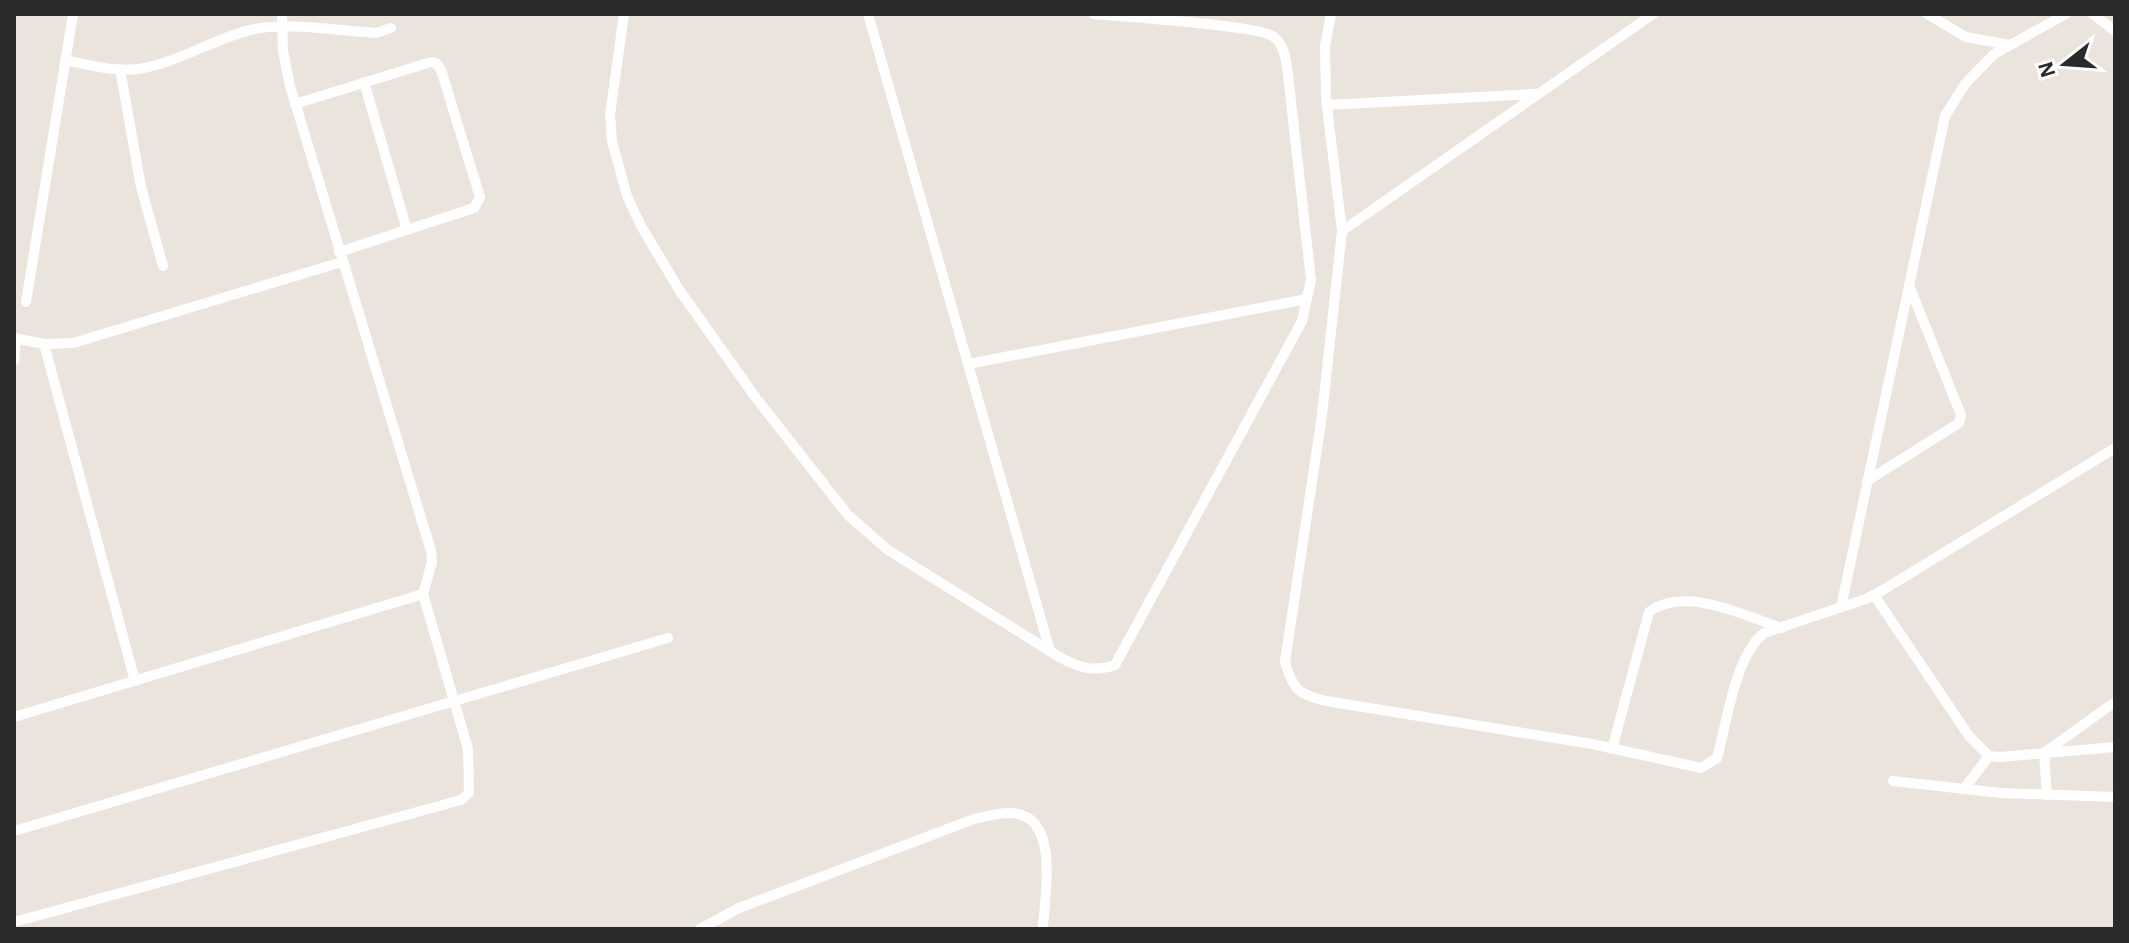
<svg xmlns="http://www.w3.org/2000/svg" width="2129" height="943" font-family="'Alegreya Sans',sans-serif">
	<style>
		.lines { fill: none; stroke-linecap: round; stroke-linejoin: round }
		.service { stroke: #fff; stroke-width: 10 }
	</style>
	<rect width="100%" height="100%" fill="#ebe4dd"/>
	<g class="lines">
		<g class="service">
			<path d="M 624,14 L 610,115 L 612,141 L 627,196 L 641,226 L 680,291 L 756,398 L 848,515 L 888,550 L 1061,658 C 1080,668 1095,672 1115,665 L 1302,321 L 1311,280 L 1289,84 C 1287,69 1287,47 1274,37 C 1260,25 1122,17 1094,14"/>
			<path d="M 868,14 L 1050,651"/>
			<path d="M 1331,14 L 1325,46 L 1326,98 L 1342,231 L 1322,415 L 1285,662 C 1293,690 1298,694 1326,701 L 1592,744 L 1701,768 L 1717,758 C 1727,722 1735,656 1764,633 L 1866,599 L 1883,590 L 2115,448"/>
			<path d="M 1927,14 L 1966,37 L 2010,45"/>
			<path d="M 2093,14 L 2115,31"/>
			<path d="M 65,60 C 89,65 114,72 138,69 C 179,63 214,38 254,29 C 286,22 341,31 376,33 L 391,28"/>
			<path d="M 120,69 L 141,187 L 163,266"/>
			<path d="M 364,82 L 407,230"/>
			<path d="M 295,104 L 431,62 L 436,63 L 441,70 L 480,197 L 474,208 L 339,252"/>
			<path d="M 1327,105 L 1535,94"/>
			<path d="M 1342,231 L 1653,14"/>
			<path d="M 26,302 L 73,14"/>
			<path d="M 14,338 L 44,344 L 73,343 L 342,262"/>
			<path d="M 44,344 L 135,681"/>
			<path d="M 14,361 L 16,339"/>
			<path d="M 968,364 L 1307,299"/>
			<path d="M 1867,481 L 1959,423 L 1961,415 L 1909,285"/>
			<path d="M 1874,595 L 1969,736 L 1989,756 L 2000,757 L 2115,747"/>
			<path d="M 1841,607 L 1945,116 L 1965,84 L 1994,54 L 2066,14"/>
			<path d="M 14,717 L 423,594"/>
			<path d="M 1612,749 L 1649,612 C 1685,585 1744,616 1782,628"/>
			<path d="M 1893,781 L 2001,793 L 2115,797"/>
			<path d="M 1964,789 L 1989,756"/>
			<path d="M 2047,795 L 2044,753 L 2112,704"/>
			<path d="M 14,831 L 668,638"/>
			<path d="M 14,922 L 461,800 L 469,793 L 468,749 L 423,594 L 432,562 L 431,551 L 290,86 L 283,51 L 282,14"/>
			<path d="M 700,929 L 739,908 L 974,819 C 988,816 1004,811 1018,814 C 1060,823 1044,899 1043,929"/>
		</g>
	</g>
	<rect width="2129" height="943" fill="none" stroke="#2a2a2a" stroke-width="32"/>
	<g transform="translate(2065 64) rotate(253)" stroke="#ffffff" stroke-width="6" paint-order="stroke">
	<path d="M0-6L14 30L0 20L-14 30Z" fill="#2a2a2a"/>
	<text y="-12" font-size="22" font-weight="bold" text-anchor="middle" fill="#2a2a2a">N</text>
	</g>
</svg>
